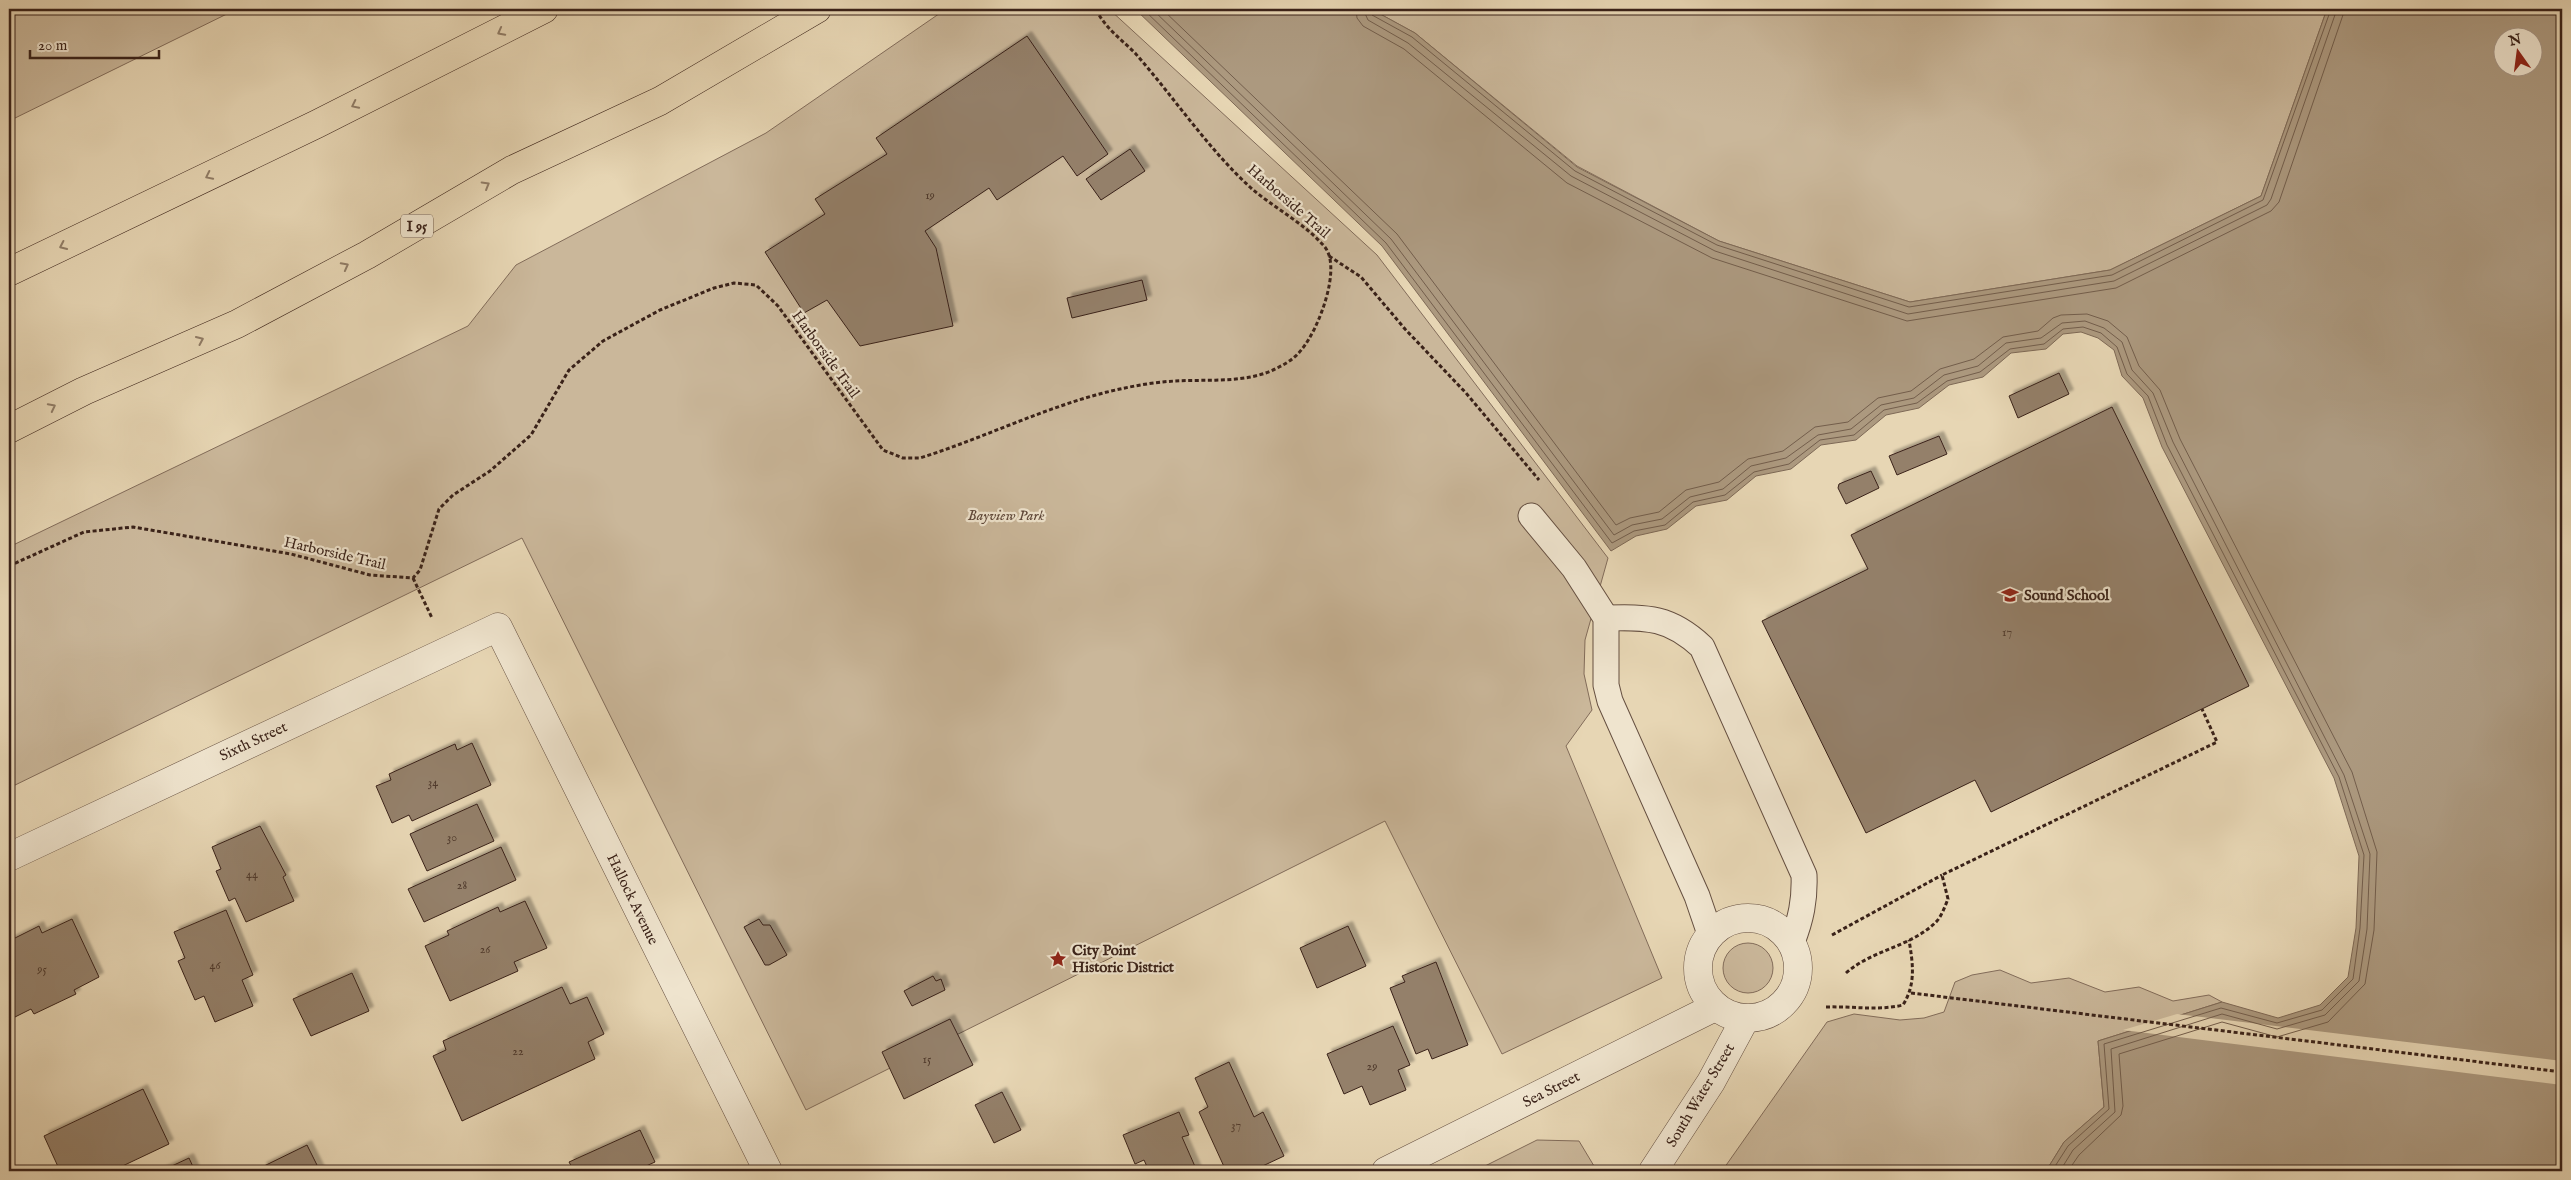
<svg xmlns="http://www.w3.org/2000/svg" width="2571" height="1180" font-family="'IM FELL English',serif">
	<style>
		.green { fill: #cab79a; stroke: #826c5a }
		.water { fill: #ac997f; stroke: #7e6956; fill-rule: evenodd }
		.pier { fill: #e7d6b4 }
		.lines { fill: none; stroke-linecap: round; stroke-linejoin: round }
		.shore { stroke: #735e4c; stroke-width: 1 }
		.building { fill: #94806a; stroke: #3a2219; filter: url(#shadow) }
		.service-casing { stroke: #654f40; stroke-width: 27 }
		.minor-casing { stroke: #654f40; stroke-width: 29 }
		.motorway-casing { stroke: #3a2219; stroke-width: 29 }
		.path { stroke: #3a2219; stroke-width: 3; stroke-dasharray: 4 2.5; stroke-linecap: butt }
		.service { stroke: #efe4ce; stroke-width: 25 }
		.minor { stroke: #efe4ce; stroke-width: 28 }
		.motorway { stroke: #e7d6b4; stroke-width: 28 }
		.oneway { stroke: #907c66 }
		.labels { text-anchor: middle; stroke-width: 4.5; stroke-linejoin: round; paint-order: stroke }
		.number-label { font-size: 12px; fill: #503a2d }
		.shield { fill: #efe4ce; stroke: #705c4f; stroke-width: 1 }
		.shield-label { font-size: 14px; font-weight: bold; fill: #3a2219 }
		.street-label { font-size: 15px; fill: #3a2219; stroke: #efe4ce }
		.park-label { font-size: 15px; font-style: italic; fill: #5e4739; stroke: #efe4ce }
		.poi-label { font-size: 15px; font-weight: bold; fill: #3a2219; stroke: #efe4ce; text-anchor: start }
	</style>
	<defs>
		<filter id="shadow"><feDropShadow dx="4.5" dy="-4.5" stdDeviation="1" flood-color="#0004"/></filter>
	</defs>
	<rect width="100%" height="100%" fill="#e7d6b4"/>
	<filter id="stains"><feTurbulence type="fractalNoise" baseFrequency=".004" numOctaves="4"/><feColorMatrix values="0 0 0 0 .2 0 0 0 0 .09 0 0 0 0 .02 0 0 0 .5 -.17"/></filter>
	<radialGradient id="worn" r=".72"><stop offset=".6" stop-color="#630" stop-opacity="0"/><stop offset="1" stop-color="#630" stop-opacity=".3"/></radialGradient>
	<g class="green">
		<path d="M 9,9 L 237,9 L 9,121 Z"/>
		<path d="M 946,9 L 1109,9 L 1377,255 L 1608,558 L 1585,640 L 1584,674 L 1592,710 L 1566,746 L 1662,978 L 1502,1054 L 1385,821 L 806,1110 L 522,538 L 9,788 L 9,547 L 468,326 L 516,265 L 766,133 Z"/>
		<path d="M 1371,9 L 2327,9 L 2261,196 L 2110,270 L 1910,302 L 1719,241 L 1577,166 L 1415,33 Z"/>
		<circle cx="1748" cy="968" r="25"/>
		<path d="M 2000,970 L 2031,983 L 2069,978 L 2105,992 L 2139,987 L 2173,1001 L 2209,995 L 2222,1002 L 2098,1041 L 2104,1107 L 2064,1142 L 2046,1171 L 1722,1171 L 1827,1022 L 1854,1014 L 1900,1020 L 1924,1018 L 1944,1012 L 1955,982 L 1972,975 Z"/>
		<path d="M 1537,1140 L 1579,1141 L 1597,1171 L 1475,1171 Z"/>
	</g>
	<path class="water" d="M 1135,9 L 1371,9 L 1415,33 L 1577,167 L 1719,241 L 1910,302 L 2110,270 L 2261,196 L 2327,9 L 2562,9 L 2562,1171 L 2046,1171 L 2064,1142 L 2104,1107 L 2098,1041 L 2222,1002 L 2278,1018 L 2320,1005 L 2348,977 L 2356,928 L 2359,856 L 2334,778 L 2162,447 L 2143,398 L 2122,376 L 2114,350 L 2098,338 L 2081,332 L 2063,334 L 2046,349 L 2011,353 L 1983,377 L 1949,385 L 1919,408 L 1886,415 L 1856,440 L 1821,445 L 1791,469 L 1756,476 L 1727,500 L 1696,506 L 1667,529 L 1636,536 L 1611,551 L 1382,246 ZM 2504,38 L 2534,38 L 2534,68 L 2504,68 Z"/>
	<path class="pier" d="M 2177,1014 L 2562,1061 L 2562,1085 L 2123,1030 Z"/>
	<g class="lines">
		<g class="shore">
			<path d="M 1143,9 L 1386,243 L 1612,543 L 1634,531 L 1665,525 L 1693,502 L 1725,495 L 1754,472 L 1789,464 L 1820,440 L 1854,435 L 1884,410 L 1917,403 L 1947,381 L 1980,372 L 2010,349 L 2044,344 L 2063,329 L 2083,327 L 2101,333 L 2117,347 L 2127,374 L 2148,396 L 2167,445 L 2339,777 L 2364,855 L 2360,928 L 2353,979 L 2322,1010 L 2277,1023 L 2221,1008 L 2104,1044 L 2109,1109 L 2068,1146 L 2052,1171"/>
			<path d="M 1152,9 L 1391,239 L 1614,535 L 1632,525 L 1662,519 L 1690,497 L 1723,489 L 1751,466 L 1786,458 L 1818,435 L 1851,429 L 1881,405 L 1914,398 L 1944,375 L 1978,366 L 2006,343 L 2041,338 L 2062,323 L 2085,321 L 2104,328 L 2122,342 L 2132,370 L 2153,393 L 2173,442 L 2344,775 L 2370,854 L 2367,929 L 2359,981 L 2325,1015 L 2277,1029 L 2222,1014 L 2111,1049 L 2115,1112 L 2073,1150 L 2060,1171"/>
			<path d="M 1162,9 L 1397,234 L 1616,525 L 1630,518 L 1659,512 L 1686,490 L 1719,482 L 1748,459 L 1783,451 L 1815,427 L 1848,422 L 1878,398 L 1911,391 L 1940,369 L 1974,359 L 2003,337 L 2038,331 L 2053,318 L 2061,315 L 2087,314 L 2108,321 L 2127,337 L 2139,366 L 2160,390 L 2180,439 L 2352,772 L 2377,852 L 2374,930 L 2365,984 L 2328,1022 L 2277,1037 L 2222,1022 L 2119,1054 L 2123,1106 L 2121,1115 L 2079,1155 L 2068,1171"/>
			<path d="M 1356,9 L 1357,18 L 1363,26 L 1404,49 L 1567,183 L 1712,258 L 1907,321 L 2116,288 L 2271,211 L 2279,202 L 2345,9"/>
			<path d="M 1363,9 L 1368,20 L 1408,43 L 1571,176 L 1715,251 L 1908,314 L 2114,281 L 2267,205 L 2271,199 L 2337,9"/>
			<path d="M 1369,9 L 1372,15 L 1412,37 L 1575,171 L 1717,245 L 1909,307 L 2112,275 L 2263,200 L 2331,9"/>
		</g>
	</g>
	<g class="building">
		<path d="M 1027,36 L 1108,154 L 1077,176 L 1063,156 L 997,200 L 989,188 L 925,231 L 936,248 L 953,326 L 860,346 L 827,300 L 804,313 L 765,252 L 825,214 L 815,199 L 887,154 L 876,138 Z"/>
		<path d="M 1130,149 L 1145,171 L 1101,200 L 1086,179 Z"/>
		<path d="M 1142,280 L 1147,300 L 1072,318 L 1067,298 Z"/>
		<path d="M 2059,373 L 2069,394 L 2018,418 L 2009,396 Z"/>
		<path d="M 2112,407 L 2249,686 L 1991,812 L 1975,780 L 1866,833 L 1762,621 L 1868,569 L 1851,535 Z"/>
		<path d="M 1939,436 L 1947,454 L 1897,475 L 1889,456 Z"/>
		<path d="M 1871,471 L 1879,488 L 1846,504 L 1838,488 L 1839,484 Z"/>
		<path d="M 472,743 L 491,785 L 412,821 L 409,815 L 392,823 L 376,786 L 391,780 L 389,774 L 455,744 L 457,750 Z"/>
		<path d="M 477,804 L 494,841 L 427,871 L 410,834 Z"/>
		<path d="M 260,826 L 286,875 L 283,877 L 294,901 L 246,922 L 235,898 L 229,901 L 216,871 L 221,869 L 212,847 Z"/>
		<path d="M 501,847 L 516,880 L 424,922 L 408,889 Z"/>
		<path d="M 525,901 L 547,948 L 514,962 L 518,971 L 450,1001 L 425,946 L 449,935 L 447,931 L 498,907 L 500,912 Z"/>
		<path d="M 226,910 L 253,975 L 242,980 L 253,1006 L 215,1022 L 204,996 L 195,1000 L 178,961 L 185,958 L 174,932 Z"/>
		<path d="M 72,919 L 99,977 L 74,990 L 76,994 L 34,1014 L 31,1009 L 9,1020 L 9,941 L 39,926 L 42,933 Z"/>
		<path d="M 759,919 L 763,925 L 770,925 L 787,955 L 769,965 L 765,965 L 744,927 Z"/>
		<path d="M 1348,926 L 1366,966 L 1317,988 L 1300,948 Z"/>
		<path d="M 1436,962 L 1468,1045 L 1432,1059 L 1428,1049 L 1416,1054 L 1390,988 L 1405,982 L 1402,976 Z"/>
		<path d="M 352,973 L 369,1011 L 311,1036 L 293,999 Z"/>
		<path d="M 933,976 L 936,981 L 941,979 L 945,990 L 912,1006 L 904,991 Z"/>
		<path d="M 562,987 L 570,1004 L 587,997 L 604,1034 L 588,1042 L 595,1059 L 462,1121 L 433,1056 L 446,1050 L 443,1041 Z"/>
		<path d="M 950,1019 L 973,1065 L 904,1099 L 882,1052 Z"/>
		<path d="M 1393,1026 L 1410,1065 L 1398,1070 L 1406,1090 L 1370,1105 L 1362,1086 L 1344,1094 L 1327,1054 Z"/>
		<path d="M 1229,1062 L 1254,1117 L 1263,1112 L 1284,1156 L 1252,1171 L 1226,1171 L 1199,1112 L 1208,1107 L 1195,1078 Z"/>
		<path d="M 143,1089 L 169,1144 L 112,1171 L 95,1169 L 60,1171 L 44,1136 Z"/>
		<path d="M 1002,1092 L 1021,1130 L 994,1143 L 975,1105 Z"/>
		<path d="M 1179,1112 L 1189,1135 L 1182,1137 L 1197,1171 L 1149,1171 L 1144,1160 L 1135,1164 L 1123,1135 Z"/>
		<path d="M 640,1130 L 655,1162 L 635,1171 L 574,1171 L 569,1162 Z"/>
		<path d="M 307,1145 L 320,1171 L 264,1171 L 262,1167 Z"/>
		<path d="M 189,1158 L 195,1171 L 161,1171 Z"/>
	</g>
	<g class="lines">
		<g class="service-casing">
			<g id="service">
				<path d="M 1531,516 L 1574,568 L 1606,618 L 1606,685 L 1610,701 L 1697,896 L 1710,934"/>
				<path d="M 1606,618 C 1648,617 1670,617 1702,647 L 1804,875 C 1805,900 1801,919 1792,942"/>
			</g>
		</g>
		<g class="minor-casing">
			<g id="minor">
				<path d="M 9,857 L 498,627 L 768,1171"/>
				<circle cx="1748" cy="968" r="50"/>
				<path d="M 1386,1171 L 1715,1007"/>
				<path d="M 1653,1171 L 1711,1082 L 1745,1019"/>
			</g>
		</g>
		<g class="motorway-casing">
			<g id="motorway">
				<path d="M 9,272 L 317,124 L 544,9"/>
				<path d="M 9,429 L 84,391 L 237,324 L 367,255 L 512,170 L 660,101 L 817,9"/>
			</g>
		</g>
		<g class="path">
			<path d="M 1329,256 L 1361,277 L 1405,329 L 1466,393 L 1539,480"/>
			<path d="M 9,566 L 84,532 L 133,527 L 291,554 L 370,575 L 413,578 L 420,570 L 439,509 L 453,495 L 490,471 L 531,435 L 569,370 L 603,341 L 660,310 L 714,288 L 734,283 L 756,285 L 778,306 L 883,450 L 903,458 L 920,458 C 987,437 1051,404 1120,389 C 1138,385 1157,382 1175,381 C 1209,379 1249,384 1279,367 C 1289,362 1296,357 1302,349 C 1318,330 1343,267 1324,246 C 1304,223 1274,208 1251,188 C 1209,150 1173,96 1135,53 C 1121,39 1104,27 1096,9"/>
			<path d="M 413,578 L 432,618"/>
			<path d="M 1832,935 L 1942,875"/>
			<path d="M 1846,973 C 1872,950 1910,947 1935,923 C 1941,918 1945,906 1948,899 L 1942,875 L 2217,742 L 2202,709"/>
			<path d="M 1911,993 L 2562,1072"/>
			<path d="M 1826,1007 C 1852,1006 1878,1011 1903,1005 C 1916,984 1913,964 1909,940"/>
		</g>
		<use href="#service" class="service"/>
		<use href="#minor" class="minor"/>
		<use href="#motorway" class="motorway"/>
	</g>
	<defs><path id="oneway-chevron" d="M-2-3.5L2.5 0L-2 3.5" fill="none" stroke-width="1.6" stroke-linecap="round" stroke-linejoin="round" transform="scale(1.25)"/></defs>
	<g class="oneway">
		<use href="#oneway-chevron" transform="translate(501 32) rotate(152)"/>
		<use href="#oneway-chevron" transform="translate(355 105) rotate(154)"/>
		<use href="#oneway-chevron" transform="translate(209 176) rotate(154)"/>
		<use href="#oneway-chevron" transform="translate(486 185) rotate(-30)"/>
		<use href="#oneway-chevron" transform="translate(63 246) rotate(155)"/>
		<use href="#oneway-chevron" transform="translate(345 266) rotate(-28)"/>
		<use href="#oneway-chevron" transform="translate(200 340) rotate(-24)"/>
		<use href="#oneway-chevron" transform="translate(52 407) rotate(-27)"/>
	</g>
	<defs>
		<g id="school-bare" transform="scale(1.35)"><path d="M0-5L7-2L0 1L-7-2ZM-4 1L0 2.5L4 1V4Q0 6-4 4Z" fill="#8f2418" stroke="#efe4ce" stroke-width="2.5" paint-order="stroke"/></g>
		<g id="sight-bare" transform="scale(1.35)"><path d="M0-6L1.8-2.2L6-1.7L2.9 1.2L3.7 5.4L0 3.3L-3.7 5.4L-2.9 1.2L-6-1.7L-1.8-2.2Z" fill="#8f2418" stroke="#efe4ce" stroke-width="2.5" paint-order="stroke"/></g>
	</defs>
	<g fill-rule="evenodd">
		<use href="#school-bare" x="2010" y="595"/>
		<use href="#sight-bare" x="1058" y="959"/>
	</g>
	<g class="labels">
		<g class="number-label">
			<text x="930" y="199">19</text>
			<text x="2007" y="636">17</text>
			<text x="433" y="786">34</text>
			<text x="452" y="841">30</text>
			<text x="252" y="878">44</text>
			<text x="462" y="889">28</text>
			<text x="485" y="953">26</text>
			<text x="215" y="969">46</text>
			<text x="42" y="973">95</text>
			<text x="518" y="1055">22</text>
			<text x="927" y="1063">15</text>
			<text x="1372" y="1070">29</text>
			<text x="1236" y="1129">37</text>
		</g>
		<rect class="shield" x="401" y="214.5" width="32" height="23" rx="4"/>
		<g class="shield-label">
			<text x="417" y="231">I 95</text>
		</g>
		<g class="street-label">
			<text transform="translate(1289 201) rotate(41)" y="5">Harborside Trail</text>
			<text transform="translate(826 354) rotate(54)" y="5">Harborside Trail</text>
			<text transform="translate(335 553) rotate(13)" y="5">Harborside Trail</text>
			<text transform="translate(253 741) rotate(-25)" y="5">Sixth Street</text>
			<text transform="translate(633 899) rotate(64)" y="5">Hallock Avenue</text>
			<text transform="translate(1551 1089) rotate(-27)" y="5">Sea Street</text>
			<text transform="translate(1700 1095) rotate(-59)" y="5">South Water Street</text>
		</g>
		<g class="park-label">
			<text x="1006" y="520">Bayview Park</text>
		</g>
		<g class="poi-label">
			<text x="2024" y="600">Sound School</text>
			<text x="1072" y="955">City Point<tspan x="1072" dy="17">Historic District</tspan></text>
		</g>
	</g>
	<rect width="2571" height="1180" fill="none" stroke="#e7d6b4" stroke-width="30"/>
	<rect x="10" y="10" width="2551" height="1160" fill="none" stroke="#3a2219" stroke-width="2.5"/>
	<rect x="15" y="15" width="2541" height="1150" fill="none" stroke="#3a2219"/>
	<g transform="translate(2518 52) rotate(346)"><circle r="24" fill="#efe4ce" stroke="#a79686"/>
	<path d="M0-4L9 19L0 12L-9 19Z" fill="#8f2418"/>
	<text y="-8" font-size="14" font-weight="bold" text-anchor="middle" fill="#3a2219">N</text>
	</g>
	<path d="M30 50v8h129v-8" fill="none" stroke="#3a2219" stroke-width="2.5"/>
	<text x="38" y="50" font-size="15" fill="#3a2219" stroke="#efe4ce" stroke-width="4" paint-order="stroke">20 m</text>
	<rect width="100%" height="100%" filter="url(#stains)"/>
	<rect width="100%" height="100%" fill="url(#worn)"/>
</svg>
